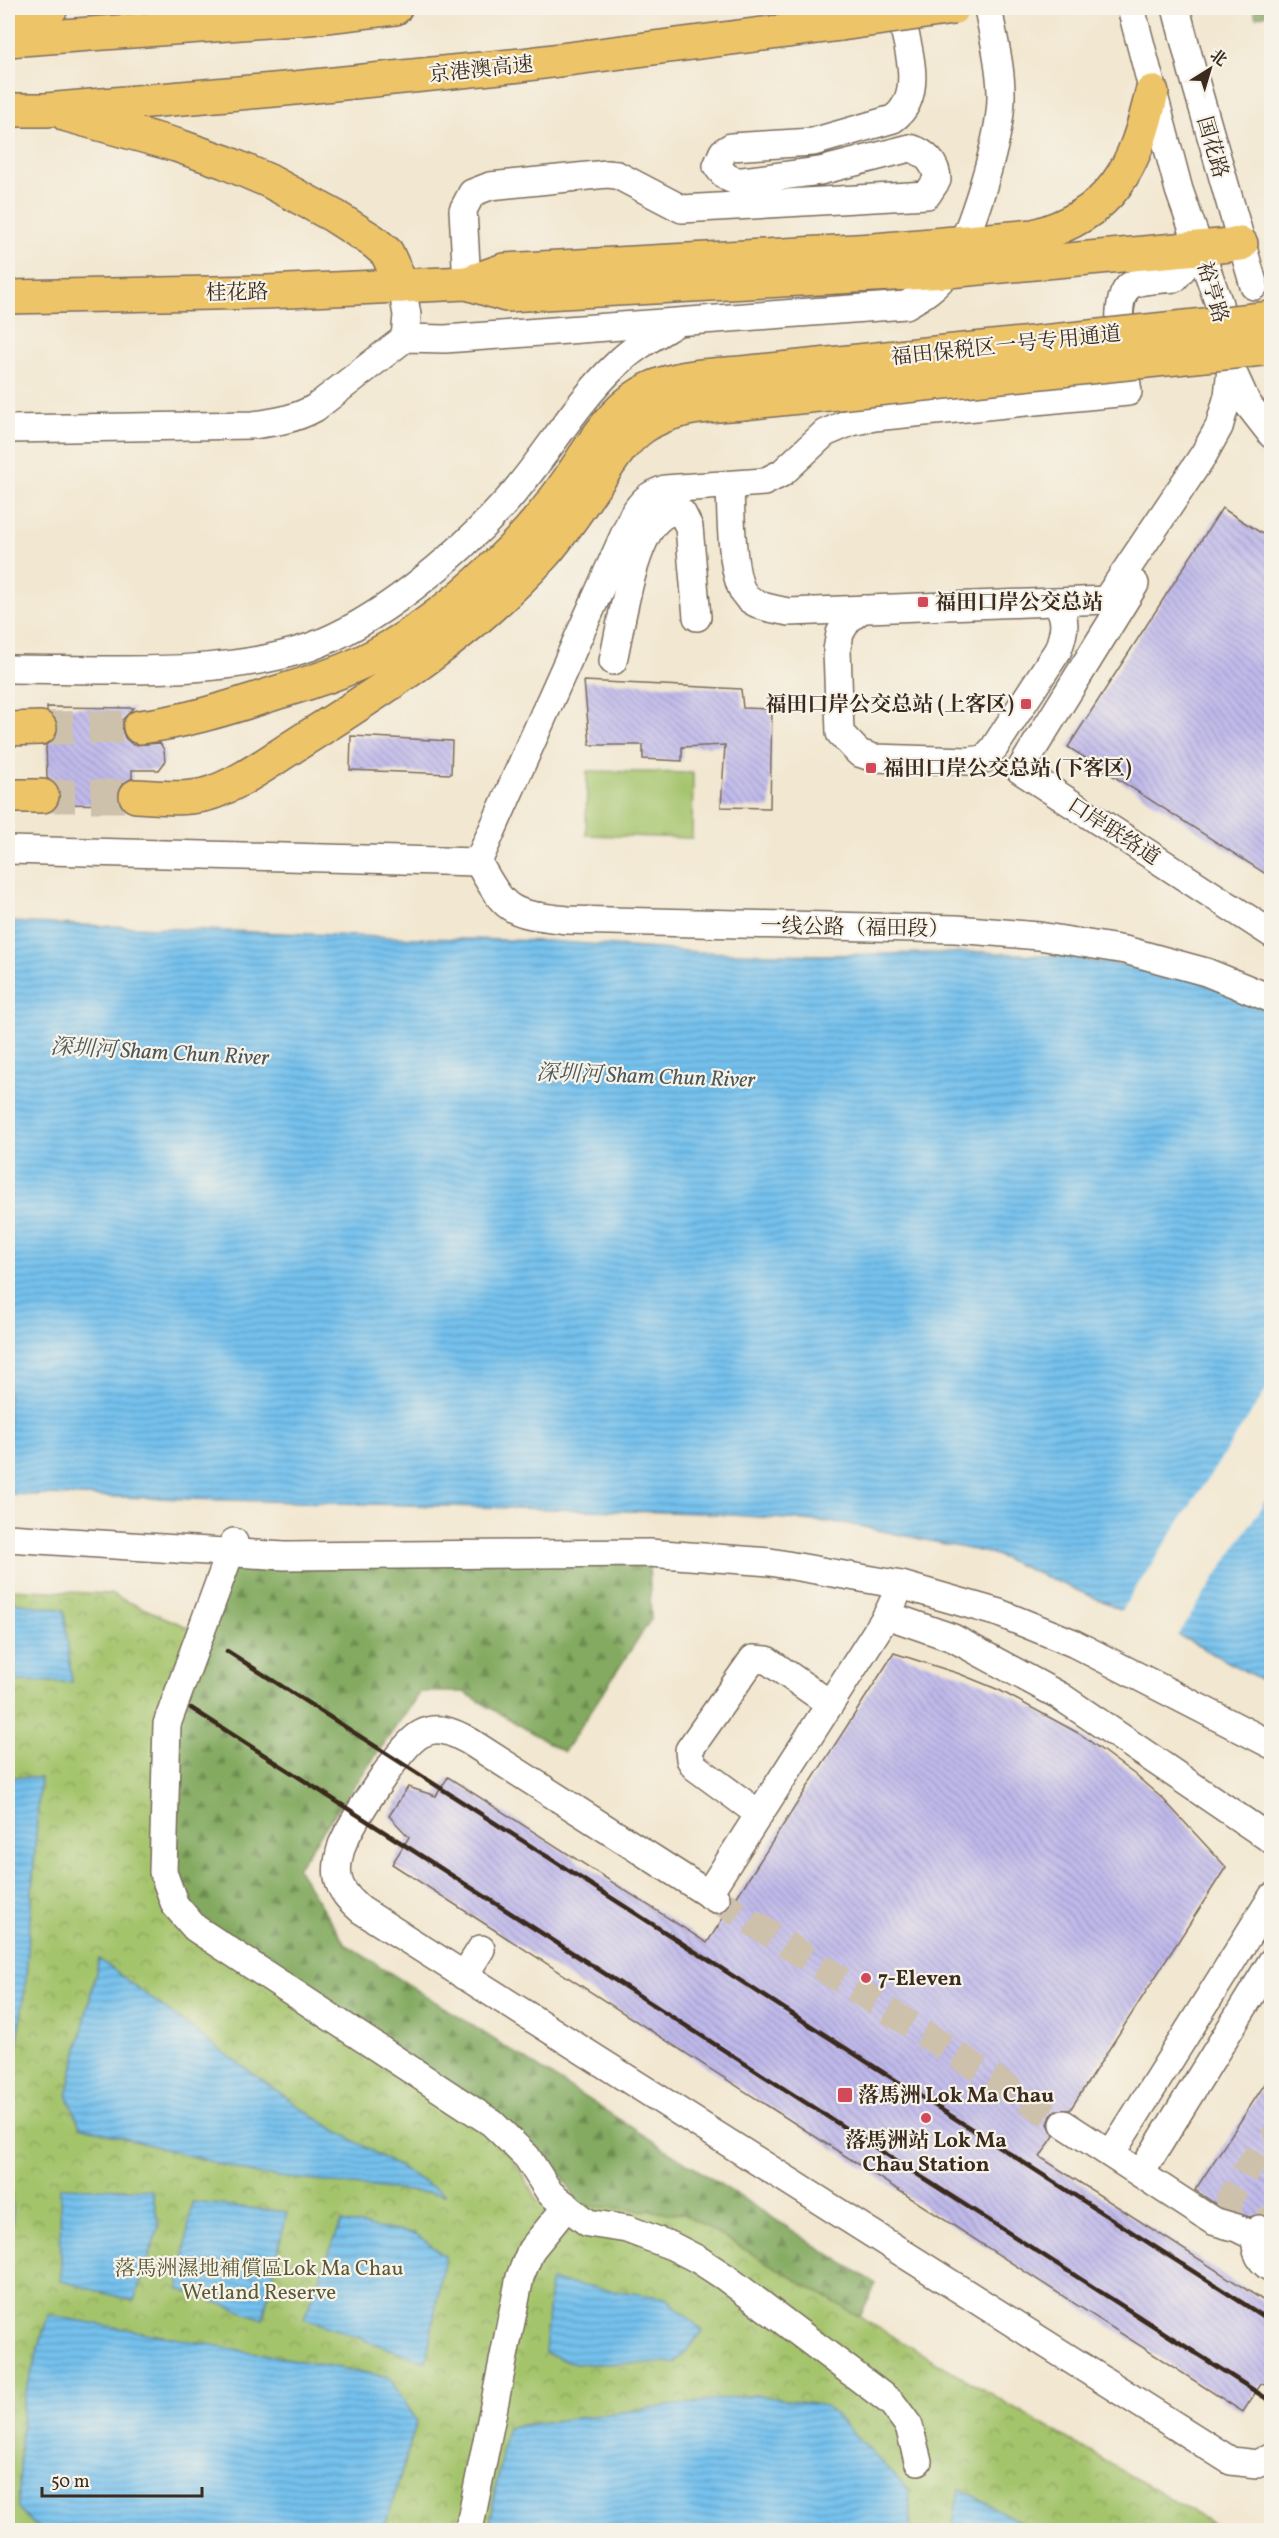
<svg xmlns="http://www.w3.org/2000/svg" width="1279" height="2538" font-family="Vollkorn,'Noto Serif SC',serif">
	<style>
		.forest { fill: url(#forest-firs); stroke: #5f6a3f; stroke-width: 1.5 }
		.park { fill: url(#park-crowns); stroke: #707745; stroke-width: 1.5 }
		.pitch { fill: #a4c46c; stroke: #707745; stroke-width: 1.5 }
		.water { fill: url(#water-rules); stroke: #587686; stroke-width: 1.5 }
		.pier { fill: #f2e7d0 }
		.building { fill: url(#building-back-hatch) }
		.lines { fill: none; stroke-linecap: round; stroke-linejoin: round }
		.minor-tunnel { stroke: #cdc1ac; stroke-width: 27; stroke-dasharray: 27 14; stroke-linecap: butt }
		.major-tunnel { stroke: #cdc1ac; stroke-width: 33; stroke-dasharray: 33 16; stroke-linecap: butt }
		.minor-casing { stroke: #7b6c5c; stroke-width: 30 }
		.major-casing { stroke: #7b6c5c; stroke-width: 36 }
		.highway-casing { stroke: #7b6c5c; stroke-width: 36 }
		.minor { stroke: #fff; stroke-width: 27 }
		.major { stroke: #eec469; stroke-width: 33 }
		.highway { stroke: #eec469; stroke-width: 33 }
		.rail { stroke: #3b2a1e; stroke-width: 4.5 }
		.major-bridge-casing { stroke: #7b6c5c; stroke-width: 36; stroke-linecap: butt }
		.highway-bridge-casing { stroke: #7b6c5c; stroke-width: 36; stroke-linecap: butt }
		.major-bridge { stroke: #eec469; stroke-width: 33 }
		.highway-bridge { stroke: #eec469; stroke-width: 33 }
		.poi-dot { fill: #d1495b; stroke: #f7f3e8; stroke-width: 2 }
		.labels { text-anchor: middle; stroke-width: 4.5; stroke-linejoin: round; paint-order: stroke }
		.street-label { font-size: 21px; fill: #3b2a1e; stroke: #f7f3e8 }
		.poi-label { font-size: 21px; font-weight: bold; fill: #3b2a1e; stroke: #f7f3e8; text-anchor: start }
		.park-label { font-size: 21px; fill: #5a5835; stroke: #f7f3e8 }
		.water-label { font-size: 22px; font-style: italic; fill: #4c575c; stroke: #f7f3e8 }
	</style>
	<defs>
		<pattern id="forest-firs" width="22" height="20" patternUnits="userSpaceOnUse" patternTransform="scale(1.5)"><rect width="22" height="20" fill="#83aa60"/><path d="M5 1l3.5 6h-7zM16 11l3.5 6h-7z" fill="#6c8b4f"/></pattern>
		<pattern id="park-crowns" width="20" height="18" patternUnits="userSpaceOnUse" patternTransform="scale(1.5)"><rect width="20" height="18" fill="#a4c46c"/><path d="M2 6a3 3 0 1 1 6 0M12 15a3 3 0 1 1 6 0" fill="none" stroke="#879f58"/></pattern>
		<pattern id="water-rules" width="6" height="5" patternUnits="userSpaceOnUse" patternTransform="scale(1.5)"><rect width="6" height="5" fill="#74c1ee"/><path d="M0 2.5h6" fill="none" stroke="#609dc0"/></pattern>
		<pattern id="building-back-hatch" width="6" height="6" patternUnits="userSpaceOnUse" patternTransform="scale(1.5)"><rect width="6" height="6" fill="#c0baec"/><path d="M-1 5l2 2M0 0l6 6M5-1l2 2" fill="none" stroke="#9d97bf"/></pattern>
	</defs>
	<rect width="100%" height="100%" fill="#f7f3e8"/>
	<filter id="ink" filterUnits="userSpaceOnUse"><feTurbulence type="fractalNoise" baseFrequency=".0167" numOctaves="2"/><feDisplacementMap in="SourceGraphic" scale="12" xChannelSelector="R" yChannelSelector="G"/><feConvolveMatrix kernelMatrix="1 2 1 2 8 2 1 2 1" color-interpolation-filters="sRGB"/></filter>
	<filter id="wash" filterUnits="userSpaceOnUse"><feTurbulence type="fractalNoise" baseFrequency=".008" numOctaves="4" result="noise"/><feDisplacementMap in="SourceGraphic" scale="24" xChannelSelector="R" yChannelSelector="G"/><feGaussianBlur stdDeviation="1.35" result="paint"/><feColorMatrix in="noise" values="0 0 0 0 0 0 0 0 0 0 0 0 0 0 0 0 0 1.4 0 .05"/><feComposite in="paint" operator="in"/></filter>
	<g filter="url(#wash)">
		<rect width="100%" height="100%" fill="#f2e7d0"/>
		<g class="forest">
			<path d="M 1253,8 L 1271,8 L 1271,13 L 1256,17 Z"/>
			<path d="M 226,1560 L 649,1563 L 651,1619 L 564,1752 L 464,1692 L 420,1692 L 297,1868 L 345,1944 L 876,2284 L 860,2317 L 698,2222 L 579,2205 L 554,2162 L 207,1938 L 173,1882 L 167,1714 Z"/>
		</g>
		<path class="park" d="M 8,1589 L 110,1594 L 201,1633 L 167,1714 L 174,1882 L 207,1938 L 495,2129 L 538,2201 L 684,2214 L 1223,2530 L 8,2530 Z"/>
		<path class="pitch" d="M 587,771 L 693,773 L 692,838 L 586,835 Z"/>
		<g class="water">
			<path d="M 8,922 L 380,937 L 546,941 L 698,952 L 823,955 L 982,952 L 1065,957 L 1176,972 L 1271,1011 L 1271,1685 L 1167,1629 L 993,1554 L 844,1523 L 703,1513 L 8,1494 Z"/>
			<path d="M 8,1601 L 64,1610 L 72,1682 L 8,1681 Z"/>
			<path d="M 8,1777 L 40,1778 L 26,1979 L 15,2064 L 13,2094 L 8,2100 Z"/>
			<path d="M 99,1959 L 221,2051 L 314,2117 L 446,2195 L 260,2175 L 80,2126 L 67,2095 Z"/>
			<path d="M 8,2181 L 13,2209 L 8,2261 Z"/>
			<path d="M 60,2187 L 152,2190 L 159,2227 L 134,2301 L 61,2281 Z"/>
			<path d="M 192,2202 L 287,2212 L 263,2319 L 179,2289 Z"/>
			<path d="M 341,2222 L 416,2234 L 445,2256 L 426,2362 L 304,2318 Z"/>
			<path d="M 550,2281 L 666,2298 L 703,2331 L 675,2363 L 576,2364 L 545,2353 Z"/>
			<path d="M 48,2315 L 389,2377 L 417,2421 L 384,2530 L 40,2530 L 18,2509 L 23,2402 Z"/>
			<path d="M 754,2395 L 826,2406 L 909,2490 L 911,2530 L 488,2530 L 507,2427 Z"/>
			<path d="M 959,2488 L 1034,2530 L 952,2530 Z"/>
		</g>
		<path class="pier" d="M 1271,1383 L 1271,1492 L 1176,1638 L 1120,1612 Z"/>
		<g id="blocks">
			<g class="building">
				<path d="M 1222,508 L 1272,540 L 1272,878 L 1068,747 Z"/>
				<path d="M 584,681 L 741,689 L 743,708 L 772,709 L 770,808 L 721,807 L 725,745 L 682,747 L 682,761 L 643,759 L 643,745 L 590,745 Z"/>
				<path d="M 47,707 L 134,708 L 122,720 L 122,730 L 125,738 L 133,745 L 160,743 L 164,750 L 165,762 L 159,770 L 132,770 L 132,778 L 120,786 L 117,796 L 120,805 L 59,804 L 61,795 L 58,787 L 47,778 L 46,745 L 56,737 L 59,727 L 56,719 L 47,711 Z"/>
				<path d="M 351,736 L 452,741 L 451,774 L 350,770 Z"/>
				<path d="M 894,1653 L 960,1674 L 999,1690 L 1080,1734 L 1134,1774 L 1164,1800 L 1226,1867 L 1070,2110 L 1057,2110 L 1051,2116 L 1048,2124 L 1054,2136 L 1040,2157 L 1272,2306 L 1272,2386 L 1261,2384 L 1243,2412 L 392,1864 L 409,1837 L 389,1816 L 408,1787 L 436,1796 L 448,1777 L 707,1943 Z"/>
				<path d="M 1272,2073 L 1272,2220 L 1264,2214 L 1249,2217 L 1220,2207 L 1195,2190 Z"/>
			</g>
		</g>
	</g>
	<g filter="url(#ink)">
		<use href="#blocks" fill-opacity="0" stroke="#7b6c5c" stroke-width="1.5"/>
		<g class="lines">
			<g class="minor-tunnel">
				<path d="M 716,1899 L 1064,2124"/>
				<path d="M 1228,2212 L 1230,2198 L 1265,2142 L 1272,2139"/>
				<path d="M 1259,2229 L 1272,2216"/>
			</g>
			<g class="major-tunnel">
				<path d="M 40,728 L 140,727"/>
				<path d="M 42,796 L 136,796"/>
			</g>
			<g class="minor-casing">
				<g id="minor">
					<path d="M 1131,8 L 1179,190 L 1219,304 L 1231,368 L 1247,403 L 1272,435"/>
					<path d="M 1176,8 L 1192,70 L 1254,286"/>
					<path d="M 1200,248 L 1175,278 C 1162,280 1144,279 1133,284 C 1108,295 1125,369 1128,392 L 874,417 L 851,422 L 825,433 L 782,473 L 764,482 L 665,489 C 649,494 642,501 633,515 L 478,862 C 507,914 509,913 567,920 L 956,929 L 1039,936 L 1125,950 L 1206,972 L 1272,999"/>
					<path d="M 467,283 L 463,210 L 472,193 L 490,186 L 607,174 L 617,175 L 682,209 L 927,195 L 937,180 C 937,164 925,152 910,148 L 820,171 L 743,181 C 731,182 724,176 717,166 L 723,152 L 731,147 L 813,142 L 893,119 C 927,95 906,41 899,8"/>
					<path d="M 402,286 L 407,315 L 405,338"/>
					<path d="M 8,429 L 253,425 C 276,422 295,419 315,408 L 405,338 L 445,339 L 906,305 C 922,296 938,286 948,270 C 971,236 1002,135 1001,94 C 1001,65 993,36 988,8"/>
					<path d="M 730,486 C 731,510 730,585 749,599 C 761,608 775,609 789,612 L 1106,600 L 1204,454 L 1219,427 L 1228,396 L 1231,368"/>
					<path d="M 1135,584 L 1020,770 L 1272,934"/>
					<path d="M 862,609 L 848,620 L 840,633 L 837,650 L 840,733 L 859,753 L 874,758 L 969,761 L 984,759 L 994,748 L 1058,650 C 1065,630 1067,620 1057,602"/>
					<path d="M 613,661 C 621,627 633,533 664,515 C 669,512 676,512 682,513 L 689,527 L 697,617"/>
					<path d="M 8,669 C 102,669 220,678 310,647 C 377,623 455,558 503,505 C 544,461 572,406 617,364 C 633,348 653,337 673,325"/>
					<path d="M 8,850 L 478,862"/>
					<path d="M 8,1538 L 284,1556 L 649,1553 L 770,1562 L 901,1585 L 999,1613 L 1073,1643 L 1272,1745"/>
					<path d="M 234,1542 L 167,1724 L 163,1872 L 175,1905 L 195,1928 L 492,2123 L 527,2157 L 550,2193 L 588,2223 L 627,2229 L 672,2246 L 699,2260 L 725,2277 L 892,2403 L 909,2426 L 918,2461"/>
					<path d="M 901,1585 L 887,1615 L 953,1638 L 1060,1696 L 1272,1840"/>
					<path d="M 759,1814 L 695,1767 L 690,1759 L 689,1750 L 753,1659 L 767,1660 L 830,1704"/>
					<path d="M 708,1894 L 887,1615"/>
					<path d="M 716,1899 L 469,1741 C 453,1732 438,1725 421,1734 C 400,1745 352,1822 342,1845 C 339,1855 336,1867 338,1877 C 340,1891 351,1901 361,1910 L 1231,2461 L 1257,2464 L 1272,2456"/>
					<path d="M 464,1976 L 481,1949"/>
					<path d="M 1064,2124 L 1213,2221 L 1237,2228 L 1255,2237"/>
					<path d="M 1111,2154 L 1272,1897"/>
					<path d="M 1141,2173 L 1272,1961"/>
					<path d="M 1259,2229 C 1252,2245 1257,2260 1272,2269"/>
					<path d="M 469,2530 L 520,2277 L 531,2250 L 567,2206"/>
				</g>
			</g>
			<g class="major-casing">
				<g id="major">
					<path d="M 467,283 L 506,295 L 948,271 L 1241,244"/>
					<path d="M 8,297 L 266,292 L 467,283 L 504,270 L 874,250 L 1034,236 C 1113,214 1135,168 1152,92"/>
					<path d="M 140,727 C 183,722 222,710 263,697 C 301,685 339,675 374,656 C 425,629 473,589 513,548 C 533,528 552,504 568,481 C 595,441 619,395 669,382 C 692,375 718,375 741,373"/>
					<path d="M 8,729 L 40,728"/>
					<path d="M 8,796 L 42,796"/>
					<path d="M 136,796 C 158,797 182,800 204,795 C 234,788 276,757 303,740 C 390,685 473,633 543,555 C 562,534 578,509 594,486 C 609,465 621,442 643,427 C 672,406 709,406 743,403"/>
				</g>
			</g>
			<g class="highway-casing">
				<g id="highway">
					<path d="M 8,16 L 51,8"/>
					<path d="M 8,40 L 309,18 L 395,8"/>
					<path d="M 8,110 L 46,110 L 285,89 L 521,65 L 841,24"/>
					<path d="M 67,115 L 176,145 L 225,162 L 269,181 L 334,216 L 373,241 L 387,253 L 402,286"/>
				</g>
			</g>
			<use href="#minor" class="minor"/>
			<use href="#major" class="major"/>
			<use href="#highway" class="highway"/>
			<g class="rail">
				<path d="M 227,1651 L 1272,2322"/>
				<path d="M 191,1708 L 1272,2402"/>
			</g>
			<g class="major-bridge-casing">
				<g id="major-bridge">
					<path d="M 741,373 L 1272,318"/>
					<path d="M 743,403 L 1272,348"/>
				</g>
			</g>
			<g class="highway-bridge-casing">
				<path id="highway-bridge" d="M 841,24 L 953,8"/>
			</g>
			<use href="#major-bridge" class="major-bridge"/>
			<use href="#highway-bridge" class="highway-bridge"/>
		</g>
	</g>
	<g class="poi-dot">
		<rect x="917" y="596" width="12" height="12" rx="3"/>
		<rect x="1020" y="698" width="12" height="12" rx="3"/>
		<rect x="865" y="762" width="12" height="12" rx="3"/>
		<circle cx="866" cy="1978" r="6"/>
		<rect x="837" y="2087" width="16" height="16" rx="3"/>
		<circle cx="926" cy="2118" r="6"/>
	</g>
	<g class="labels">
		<g class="street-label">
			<text transform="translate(481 69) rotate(-6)" y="7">京港澳高速</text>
			<text transform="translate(1213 147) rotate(74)" y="7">国花路</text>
			<text transform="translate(237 292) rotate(-1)" y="7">桂花路</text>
			<text transform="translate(1213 292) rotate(74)" y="7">裕亨路</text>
			<text transform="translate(1006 345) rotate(-6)" y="7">福田保税区一号专用通道</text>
			<text transform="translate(1114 831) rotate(33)" y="7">口岸联络道</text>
			<text transform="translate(855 927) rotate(1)" y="7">一线公路（福田段）</text>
		</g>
		<g class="poi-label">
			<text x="935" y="609">福田口岸公交总站</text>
			<text x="1014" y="711" text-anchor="end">福田口岸公交总站 (上客区)</text>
			<text x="883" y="775">福田口岸公交总站 (下客区)</text>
			<text x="878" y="1985">7-Eleven</text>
			<text x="858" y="2102">落馬洲 Lok Ma Chau</text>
			<text x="926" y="2147" text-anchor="middle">落馬洲站 Lok Ma<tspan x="926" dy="24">Chau Station</tspan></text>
		</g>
		<g class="park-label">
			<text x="259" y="2275">落馬洲濕地補償區Lok Ma Chau<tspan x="259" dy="24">Wetland Reserve</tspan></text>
		</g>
		<g class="water-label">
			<text transform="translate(160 1051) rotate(3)" y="8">深圳河 Sham Chun River</text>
			<text transform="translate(646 1075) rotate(2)" y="8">深圳河 Sham Chun River</text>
		</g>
	</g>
	<rect width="1279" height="2538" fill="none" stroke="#f7f3e8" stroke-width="30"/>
	<g transform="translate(1210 69) rotate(37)" stroke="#f7f3e8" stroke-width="4.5" paint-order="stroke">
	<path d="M0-4.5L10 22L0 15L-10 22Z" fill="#3b2a1e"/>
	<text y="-9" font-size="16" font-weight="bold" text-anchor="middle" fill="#3b2a1e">北</text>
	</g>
	<path d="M42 2487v9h160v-9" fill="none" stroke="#3b2a1e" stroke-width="3"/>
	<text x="51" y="2487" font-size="18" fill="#3b2a1e" stroke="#f7f3e8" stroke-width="4.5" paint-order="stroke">50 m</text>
</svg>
